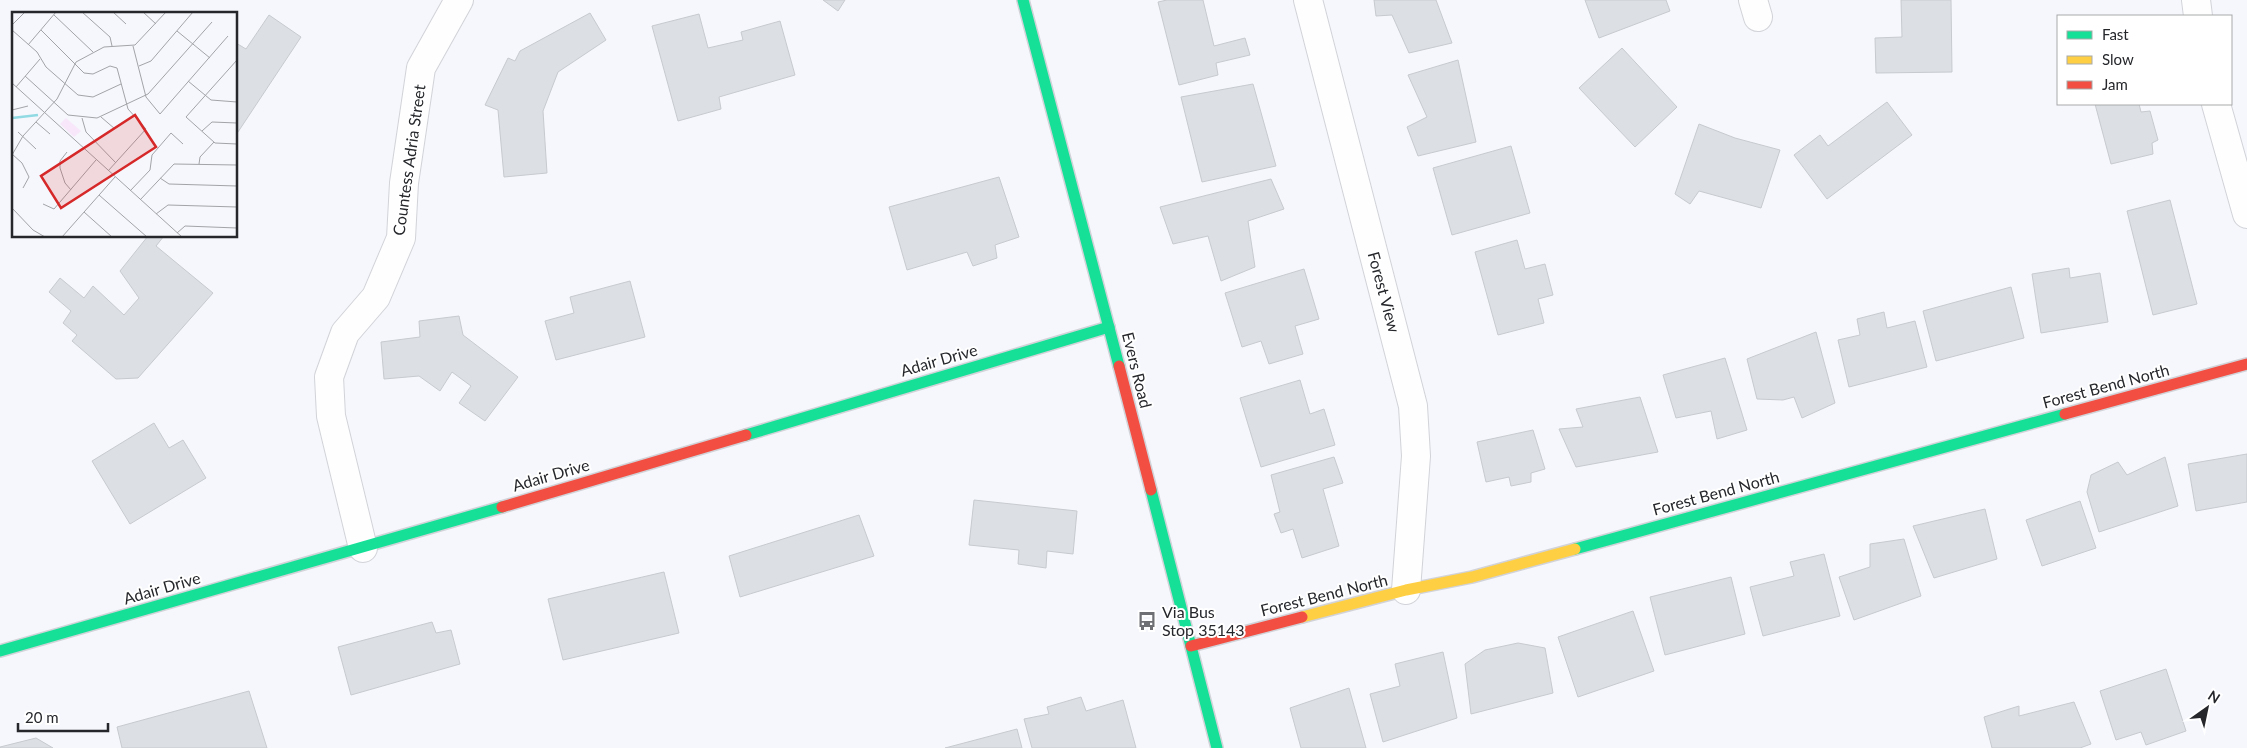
<svg xmlns="http://www.w3.org/2000/svg" width="2247" height="748" font-family="Lato,sans-serif">
	<style>
		.building { fill: #dce0e4; stroke: #c7cace }
		.lines { fill: none; stroke-linecap: round; stroke-linejoin: round }
		.street-casing { stroke: #d1d3d8; stroke-width: 30 }
		.fast-casing { stroke: #d1d3d8; stroke-width: 14 }
		.slow-casing { stroke: #d1d3d8; stroke-width: 14 }
		.jam-casing { stroke: #d1d3d8; stroke-width: 14 }
		.street { stroke: #fefeff; stroke-width: 28 }
		.fast { stroke: #16e098; stroke-width: 11 }
		.slow { stroke: #ffcf43; stroke-width: 11 }
		.jam { stroke: #f24e42; stroke-width: 11 }
		.labels { text-anchor: middle; stroke-width: 4; stroke-linejoin: round; paint-order: stroke }
		.street-label { font-size: 16px; fill: #25272b; stroke: #fff }
		.poi-label { font-size: 16px; fill: #25272b; stroke: #fff; text-anchor: start }
		.inset-river { fill: none; stroke: #92dae3; stroke-width: 2.5 }
		.inset-road { fill: none; stroke: #a2a4a8; stroke-width: 1 }
		.view { fill: #d62828; fill-opacity: 0.15; stroke: #d62828; stroke-width: 2.5 }
		.inset-edge { fill: none; stroke: #25272b; stroke-width: 2.5 }
	</style>
	<rect width="100%" height="100%" fill="#f5f7fc"/>
	<g class="building">
		<path d="M 823,0 L 845,0 L 838,11 Z"/>
		<path d="M 1167,0 L 1203,0 L 1214,46 L 1245,38 L 1250,55 L 1216,63 L 1218,75 L 1179,85 L 1158,2 Z"/>
		<path d="M 1374,0 L 1436,0 L 1452,43 L 1409,53 L 1392,15 L 1376,16 Z"/>
		<path d="M 1585,0 L 1666,0 L 1670,11 L 1599,38 Z"/>
		<path d="M 1901,0 L 1951,0 L 1952,72 L 1876,73 L 1875,38 L 1902,37 Z"/>
		<path d="M 590,13 L 606,40 L 558,72 L 543,111 L 547,173 L 504,177 L 498,110 L 485,105 L 508,58 L 515,61 L 520,51 Z"/>
		<path d="M 699,14 L 708,48 L 743,40 L 741,32 L 780,21 L 795,75 L 719,97 L 721,109 L 678,121 L 652,26 Z"/>
		<path d="M 269,15 L 301,37 L 236,135 L 236,43 L 246,49 Z"/>
		<path d="M 1622,48 L 1677,107 L 1635,147 L 1579,88 Z"/>
		<path d="M 1458,60 L 1476,142 L 1418,156 L 1407,127 L 1427,117 L 1408,75 Z"/>
		<path d="M 1253,84 L 1276,166 L 1202,182 L 1181,97 Z"/>
		<path d="M 1887,102 L 1912,135 L 1827,199 L 1794,155 L 1820,135 L 1828,146 Z"/>
		<path d="M 2095,104 L 2139,104 L 2141,112 L 2150,111 L 2158,140 L 2152,143 L 2153,154 L 2111,164 Z"/>
		<path d="M 1699,124 L 1735,138 L 1780,150 L 1761,208 L 1699,191 L 1690,204 L 1675,194 Z"/>
		<path d="M 1511,146 L 1530,213 L 1452,235 L 1433,168 Z"/>
		<path d="M 999,177 L 1019,237 L 995,245 L 997,258 L 973,266 L 967,252 L 907,270 L 889,207 Z"/>
		<path d="M 1271,179 L 1284,209 L 1248,221 L 1255,267 L 1221,281 L 1208,236 L 1173,244 L 1160,207 Z"/>
		<path d="M 2170,200 L 2197,304 L 2153,315 L 2127,211 Z"/>
		<path d="M 148,236 L 164,236 L 156,246 L 213,293 L 138,378 L 116,379 L 72,341 L 77,335 L 63,323 L 71,311 L 49,292 L 60,278 L 84,298 L 93,286 L 124,315 L 139,298 L 120,271 Z"/>
		<path d="M 1517,240 L 1525,269 L 1545,264 L 1553,295 L 1538,299 L 1544,323 L 1498,335 L 1475,252 Z"/>
		<path d="M 2069,268 L 2070,278 L 2100,273 L 2108,322 L 2041,333 L 2032,274 Z"/>
		<path d="M 1304,269 L 1319,319 L 1295,326 L 1303,354 L 1269,364 L 1261,341 L 1242,347 L 1225,293 Z"/>
		<path d="M 630,281 L 645,337 L 556,360 L 545,321 L 574,313 L 570,297 Z"/>
		<path d="M 2011,287 L 2024,338 L 1936,361 L 1923,311 Z"/>
		<path d="M 1884,312 L 1887,328 L 1915,321 L 1927,367 L 1849,387 L 1838,340 L 1860,335 L 1857,319 Z"/>
		<path d="M 459,316 L 463,335 L 518,377 L 485,421 L 459,403 L 471,386 L 452,372 L 440,391 L 419,376 L 384,379 L 381,342 L 420,337 L 419,321 Z"/>
		<path d="M 1816,332 L 1835,403 L 1802,418 L 1794,397 L 1783,400 L 1757,399 L 1747,359 Z"/>
		<path d="M 1725,358 L 1747,430 L 1717,439 L 1711,411 L 1676,418 L 1663,375 Z"/>
		<path d="M 1300,380 L 1310,414 L 1324,409 L 1335,445 L 1261,467 L 1240,398 Z"/>
		<path d="M 1640,397 L 1658,452 L 1576,467 L 1559,429 L 1583,427 L 1576,409 Z"/>
		<path d="M 154,423 L 169,448 L 183,440 L 206,478 L 130,524 L 92,461 Z"/>
		<path d="M 1533,430 L 1545,469 L 1531,473 L 1531,482 L 1511,486 L 1509,477 L 1486,482 L 1477,442 Z"/>
		<path d="M 2247,454 L 2247,502 L 2196,511 L 2188,464 Z"/>
		<path d="M 1334,457 L 1343,483 L 1323,489 L 1339,546 L 1302,558 L 1293,529 L 1281,533 L 1274,514 L 1280,512 L 1271,475 Z"/>
		<path d="M 2165,457 L 2178,506 L 2099,532 L 2087,492 L 2091,475 L 2118,462 L 2127,475 Z"/>
		<path d="M 974,500 L 1077,511 L 1073,554 L 1047,551 L 1046,568 L 1018,564 L 1019,550 L 969,545 Z"/>
		<path d="M 2080,501 L 2096,548 L 2042,566 L 2026,520 Z"/>
		<path d="M 1985,509 L 1997,559 L 1934,578 L 1913,526 Z"/>
		<path d="M 859,515 L 874,556 L 740,597 L 729,556 Z"/>
		<path d="M 1904,539 L 1921,596 L 1854,620 L 1839,577 L 1870,567 L 1870,544 Z"/>
		<path d="M 1824,554 L 1840,616 L 1763,636 L 1750,587 L 1794,576 L 1790,562 Z"/>
		<path d="M 664,572 L 679,633 L 563,660 L 548,599 Z"/>
		<path d="M 1731,577 L 1745,634 L 1665,655 L 1650,597 Z"/>
		<path d="M 1633,611 L 1654,671 L 1578,697 L 1558,637 Z"/>
		<path d="M 432,622 L 436,633 L 451,630 L 460,664 L 351,695 L 338,647 Z"/>
		<path d="M 1518,643 L 1545,648 L 1553,693 L 1471,714 L 1465,664 L 1485,650 Z"/>
		<path d="M 1443,652 L 1457,718 L 1383,742 L 1370,694 L 1400,686 L 1395,664 Z"/>
		<path d="M 2166,669 L 2186,731 L 2146,745 L 2141,732 L 2116,740 L 2100,691 Z"/>
		<path d="M 1349,688 L 1366,748 L 1301,748 L 1290,708 Z"/>
		<path d="M 249,691 L 267,748 L 122,748 L 117,727 Z"/>
		<path d="M 1081,697 L 1086,711 L 1123,700 L 1136,748 L 1032,748 L 1024,719 L 1049,714 L 1047,707 Z"/>
		<path d="M 2074,702 L 2091,744 L 2080,748 L 1992,748 L 1984,717 L 2019,706 L 2019,716 Z"/>
		<path d="M 1017,729 L 1022,748 L 945,748 Z"/>
		<path d="M 36,738 L 53,748 L 0,748 L 0,747 Z"/>
	</g>
	<g class="lines">
		<g class="street-casing">
			<g id="street">
				<path d="M 1308,0 L 1413,406 L 1416,456 L 1406,590"/>
				<path d="M 1753,0 L 1758,17"/>
				<path d="M 2196,0 L 2198,16"/>
				<path d="M 2216,104 L 2247,214"/>
				<path d="M 363,548 L 331,416 L 329,377 L 345,333 L 376,297 L 401,238 L 404,183 L 421,68 L 459,0"/>
			</g>
		</g>
		<g class="fast-casing">
			<g id="fast">
				<path d="M 1023,0 L 1119,366"/>
				<path d="M 746,435 L 1109,327"/>
				<path d="M 1151,490 L 1217,748"/>
				<path d="M 1575,549 L 2065,414"/>
				<path d="M 0,651 L 502,507"/>
			</g>
		</g>
		<g class="slow-casing">
			<path id="slow" d="M 1302,617 L 1406,590 L 1472,577 L 1575,549"/>
		</g>
		<g class="jam-casing">
			<g id="jam">
				<path d="M 1119,366 L 1151,490"/>
				<path d="M 2065,414 L 2247,364"/>
				<path d="M 502,507 L 746,435"/>
				<path d="M 1191,646 L 1302,617"/>
			</g>
		</g>
		<use href="#street" class="street"/>
		<use href="#fast" class="fast"/>
		<use href="#slow" class="slow"/>
		<use href="#jam" class="jam"/>
	</g>
	<defs>
		<g id="bus-bare" transform="scale(1.5)"><path d="M-5-6H5V4H4V6H2V4H-2V6H-4V4H-5ZM-3.5-4V0h7V-4ZM-3.5 1.2v1.5H-2V1.2ZM2 1.2v1.5H3.5V1.2Z" fill="#6e7074" stroke="#fff" stroke-width="2.5" paint-order="stroke"/></g>
	</defs>
	<g fill-rule="evenodd">
		<use href="#bus-bare" x="1147" y="621"/>
	</g>
	<g class="labels">
		<g class="street-label">
			<text transform="translate(409 160) rotate(-82)" y="6">Countess Adria Street</text>
			<text transform="translate(1384 292) rotate(75)" y="6">Forest View</text>
			<text transform="translate(939 360) rotate(-16)" y="6">Adair Drive</text>
			<text transform="translate(1137 370) rotate(76)" y="6">Evers Road</text>
			<text transform="translate(2106 386) rotate(-15)" y="6">Forest Bend North</text>
			<text transform="translate(551 475) rotate(-16)" y="6">Adair Drive</text>
			<text transform="translate(1716 493) rotate(-15)" y="6">Forest Bend North</text>
			<text transform="translate(162 588) rotate(-16)" y="6">Adair Drive</text>
			<text transform="translate(1324 595) rotate(-14)" y="6">Forest Bend North</text>
		</g>
		<g class="poi-label">
			<text x="1162" y="618">Via Bus<tspan x="1162" dy="18">Stop 35143</tspan></text>
		</g>
	</g>
	<g transform="translate(12 12)">
		<rect width="225" height="225" fill="#f5f7fc"/>
		<path d="M 54,106 L 69,119 L 62,125 L 48,112 Z" fill="#f8e7fa"/>
		<path class="inset-river" d="M 0,106 L 26,103"/>
		<path class="inset-road" d="M 70,0 L 98,25 L 100,34M 101,0 L 114,12M 131,0 L 144,12M 42,3 L 81,40M 0,13 L 13,0M 0,18 L 25,40 L 34,55 L 66,83 L 81,85 L 109,72M 29,18 L 72,61 L 81,62 L 98,54 L 105,56 L 116,97 L 134,117 L 96,159M 165,19 L 198,46M 16,33 L 44,0M 121,34 L 134,85 L 148,102 L 216,24M 225,48 L 174,105 L 203,131 L 225,132M 127,54 L 139,49 L 181,0M 13,64 L 56,103 L 85,106 L 136,82 L 200,10M 176,69 L 199,88 L 225,90M 0,71 L 170,225M 4,75 L 28,47M 0,98 L 16,94M 89,105 L 103,117M 70,106 L 74,120 L 104,151M 24,110 L 38,122M 190,119 L 200,110 L 225,111M 6,120 L 24,137M 55,140 L 48,149 L 48,156 L 53,171 L 59,178M 0,142 L 10,151 L 17,165 L 11,176M 0,143 L 11,124 L 45,87 L 64,50 L 92,35 L 123,33 L 154,0M 187,152 L 188,145 L 202,130M 148,166 L 157,172 L 225,174M 118,179 L 138,158 L 140,143 L 159,121 L 171,132M 87,183 L 135,225M 128,188 L 162,152 L 225,153M 31,192 L 42,197 L 84,148M 0,196 L 21,218 L 33,225M 72,200 L 100,225M 144,202 L 156,193 L 225,195M 165,221 L 173,214 L 225,216M 50,225 L 103,165"/>
		<path class="view" d="M 123,103 L 144,135 L 49,196 L 29,164 Z"/>
		<rect width="225" height="225" class="inset-edge"/>
	</g>
	<rect x="2057" y="15" width="175" height="90" fill="#ffffff" stroke="#a8a9aa"/>
	<rect x="2067" y="31" width="25" height="8" fill="#16e098" stroke="#a8a9aa"/>
	<text x="2102" y="40" font-size="15" fill="#25272b">Fast</text>
	<rect x="2067" y="56" width="25" height="8" fill="#ffcf43" stroke="#a8a9aa"/>
	<text x="2102" y="65" font-size="15" fill="#25272b">Slow</text>
	<rect x="2067" y="81" width="25" height="8" fill="#f24e42" stroke="#a8a9aa"/>
	<text x="2102" y="90" font-size="15" fill="#25272b">Jam</text>
	<g transform="translate(2207 708) rotate(33)" stroke="#ffffff" stroke-width="4" paint-order="stroke">
	<path d="M0-4L9 19L0 12L-9 19Z" fill="#25272b"/>
	<text y="-8" font-size="14" font-weight="bold" text-anchor="middle" fill="#25272b">N</text>
	</g>
	<path d="M18 723v8h90v-8" fill="none" stroke="#25272b" stroke-width="2.5"/>
	<text x="25" y="723" font-size="15" fill="#25272b" stroke="#ffffff" stroke-width="4" paint-order="stroke">20 m</text>
</svg>
